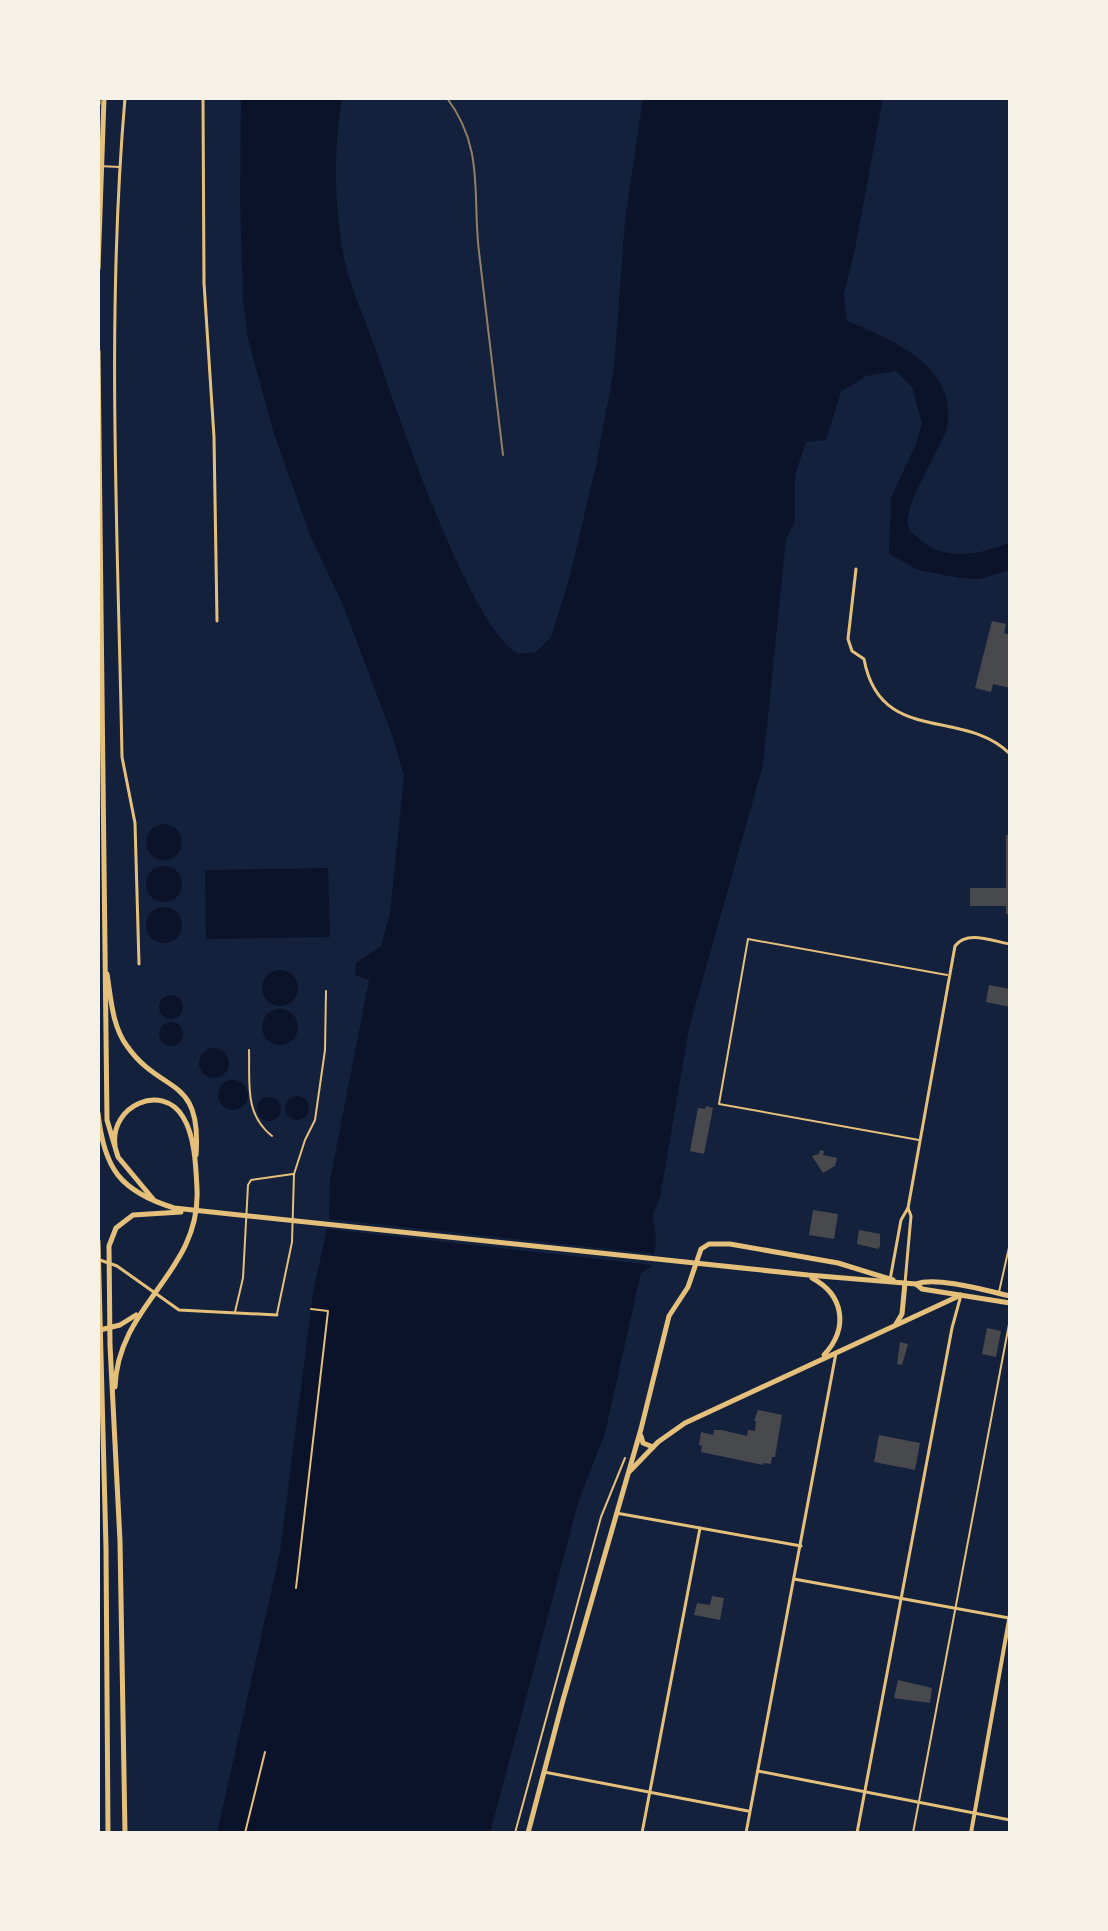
<svg xmlns="http://www.w3.org/2000/svg" width="1108" height="1931" font-family="'Archivo Narrow',sans-serif">
	<style>
		.water { fill: #0b132b }
		.pier { fill: #14213d }
		.building { fill: #48494c }
		.lines { fill: none; stroke-linecap: round; stroke-linejoin: round }
		.path { stroke: #e5c07b; stroke-width: 2 }
		.service { stroke: #e5c07b; stroke-width: 2 }
		.minor { stroke: #e5c07b; stroke-width: 3 }
		.tertiary { stroke: #e5c07b; stroke-width: 4 }
		.primary { stroke: #e5c07b; stroke-width: 5 }
		.rail { stroke: #918062; stroke-width: 2 }
	</style>
	<rect width="100%" height="100%" fill="#14213d"/>
	<g class="water">
		<path d="M 241,98 L 342,98 C 333,151 334,209 345,262 C 351,289 364,316 373,342 C 395,405 467,624 518,654 L 536,652 L 551,637 L 570,576 L 596,465 L 614,368 L 625,220 L 643,98 L 883,98 L 855,249 L 844,294 L 847,321 C 891,339 959,366 947,428 C 945,437 938,447 934,456 C 926,474 910,497 908,518 C 906,527 911,532 918,538 C 943,562 981,555 1010,542 L 1010,570 L 979,579 L 960,578 L 918,570 L 889,554 L 891,498 L 916,444 L 922,423 L 912,387 L 896,371 L 866,376 L 841,392 L 826,440 L 806,442 L 795,475 L 795,521 L 786,539 L 763,765 L 689,1028 L 660,1198 L 653,1215 L 656,1240 L 653,1265 L 641,1273 L 605,1433 L 579,1500 L 490,1833 L 217,1833 L 280,1552 L 313,1293 L 329,1219 L 330,1180 L 369,980 L 355,975 L 356,963 L 381,946 L 390,913 L 404,776 L 392,735 L 343,605 L 311,538 L 273,431 L 248,339 L 243,299 L 240,201 Z"/>
		<circle cx="164" cy="842" r="18"/>
		<circle cx="164" cy="884" r="18"/>
		<path d="M 328,868 L 330,937 L 206,939 L 205,870 Z"/>
		<circle cx="164" cy="925" r="18"/>
		<circle cx="280" cy="988" r="18"/>
		<circle cx="171" cy="1007" r="12"/>
		<circle cx="280" cy="1027" r="18"/>
		<circle cx="171" cy="1034" r="12"/>
		<circle cx="214" cy="1063" r="15"/>
		<circle cx="233" cy="1095" r="15"/>
		<circle cx="297" cy="1108" r="12"/>
		<circle cx="269" cy="1109" r="12"/>
	</g>
	<path class="pier" d="M 329,1219 L 655,1254 L 653,1265 L 327,1229 Z"/>
	<g class="building">
		<path d="M 992,621 L 1006,624 L 1004,633 L 1010,635 L 1010,688 L 993,684 L 991,692 L 975,688 Z"/>
		<path d="M 1006,835 L 1010,835 L 1010,914 L 1006,914 L 1006,906 L 970,906 L 970,888 L 1006,888 Z"/>
		<path d="M 989,985 L 1010,989 L 1010,1007 L 986,1002 Z"/>
		<path d="M 706,1106 L 713,1108 L 704,1154 L 690,1151 L 698,1108 L 705,1109 Z"/>
		<path d="M 820,1150 L 824,1151 L 823,1155 L 837,1158 L 835,1166 L 823,1173 L 812,1156 L 819,1154 Z"/>
		<path d="M 813,1210 L 838,1214 L 834,1239 L 809,1235 Z"/>
		<path d="M 859,1230 L 880,1234 L 880,1246 L 878,1249 L 857,1244 Z"/>
		<path d="M 987,1328 L 1001,1331 L 996,1357 L 982,1354 Z"/>
		<path d="M 900,1342 L 908,1344 L 902,1365 L 897,1364 Z"/>
		<path d="M 758,1410 L 782,1415 L 775,1457 L 772,1457 L 771,1464 L 764,1463 L 763,1465 L 701,1452 L 702,1446 L 699,1445 L 701,1432 L 713,1435 L 714,1430 L 722,1430 L 747,1436 L 748,1430 L 755,1431 L 756,1421 L 754,1421 Z"/>
		<path d="M 879,1435 L 920,1443 L 915,1470 L 874,1462 Z"/>
		<path d="M 712,1596 L 724,1598 L 720,1620 L 694,1615 L 697,1603 L 710,1605 Z"/>
		<path d="M 898,1680 L 932,1688 L 930,1703 L 894,1698 Z"/>
	</g>
	<g class="lines">
		<g class="path">
			<path d="M 296,1588 L 328,1311 L 311,1309"/>
			<path d="M 245,1833 L 265,1752"/>
			<path d="M 515,1833 L 601,1517 L 625,1458"/>
		</g>
		<g class="service">
			<path d="M 98,166 L 120,167"/>
			<path d="M 249,1050 C 250,1083 244,1114 272,1136"/>
			<path d="M 919,1140 L 719,1104 L 748,939 L 947,975"/>
			<path d="M 999,1292 L 1010,1243"/>
			<path d="M 235,1312 L 243,1278 L 248,1185 L 251,1180 L 293,1174"/>
			<path d="M 277,1314 L 292,1242 L 294,1174 L 305,1140 L 315,1120 L 325,1050 L 326,991"/>
			<path d="M 913,1833 L 1010,1319"/>
		</g>
		<g class="minor">
			<path d="M 125,98 C 106,317 118,537 122,757 L 135,823 L 139,964"/>
			<path d="M 203,98 L 204,283 L 214,437 L 217,621"/>
			<path d="M 856,569 L 848,639 L 852,651 L 864,659 C 880,746 963,707 1010,754"/>
			<path d="M 908,1208 L 955,946 C 967,930 992,941 1010,944"/>
			<path d="M 100,1260 L 117,1266 L 179,1310 L 277,1315"/>
			<path d="M 890,1280 L 901,1220 L 908,1208 L 911,1216 L 905,1283"/>
			<path d="M 616,1513 L 801,1546"/>
			<path d="M 794,1579 L 1009,1618"/>
			<path d="M 758,1771 L 1010,1820"/>
			<path d="M 544,1772 L 748,1811"/>
			<path d="M 642,1833 L 700,1528"/>
			<path d="M 746,1833 L 836,1353"/>
			<path d="M 857,1833 L 952,1328 L 961,1295"/>
		</g>
		<path class="tertiary" d="M 971,1833 L 1010,1614"/>
		<g class="primary">
			<path d="M 98,269 L 104,98"/>
			<path d="M 98,351 L 107,1120 L 118,1157 L 153,1199"/>
			<path d="M 107,974 C 111,998 112,1026 127,1046 C 161,1095 202,1074 196,1155"/>
			<path d="M 98,1113 C 104,1169 120,1191 174,1208 L 808,1275 L 916,1284 L 922,1289 L 1010,1303"/>
			<path d="M 98,1241 L 106,1548 L 108,1833"/>
			<path d="M 812,1278 C 844,1295 849,1328 824,1355"/>
			<path d="M 916,1284 C 936,1276 988,1291 1010,1296"/>
			<path d="M 896,1324 L 902,1314 L 905,1283"/>
			<path d="M 100,1330 L 120,1325 L 136,1315"/>
			<path d="M 115,1387 C 118,1303 201,1273 197,1189 C 196,1168 195,1136 183,1117 C 162,1082 110,1106 115,1145"/>
			<path d="M 641,1436 L 643,1443 L 653,1447"/>
			<path d="M 630,1471 L 658,1442 L 685,1423 L 961,1295"/>
			<path d="M 125,1833 L 120,1541 L 110,1345 L 109,1246 L 116,1228 L 133,1215 L 181,1212"/>
			<path d="M 528,1833 L 563,1700 L 641,1429 L 669,1316 L 688,1287 L 701,1249 L 709,1244 L 730,1244 L 838,1263 L 893,1280"/>
		</g>
		<g class="rail">
			<path d="M 447,98 C 485,149 472,194 479,252 C 487,320 495,387 503,455"/>
			<path d="M 98,107 L 103,98"/>
		</g>
	</g>
	<rect width="1108" height="1931" fill="none" stroke="#f6f1e7" stroke-width="200"/>
</svg>
